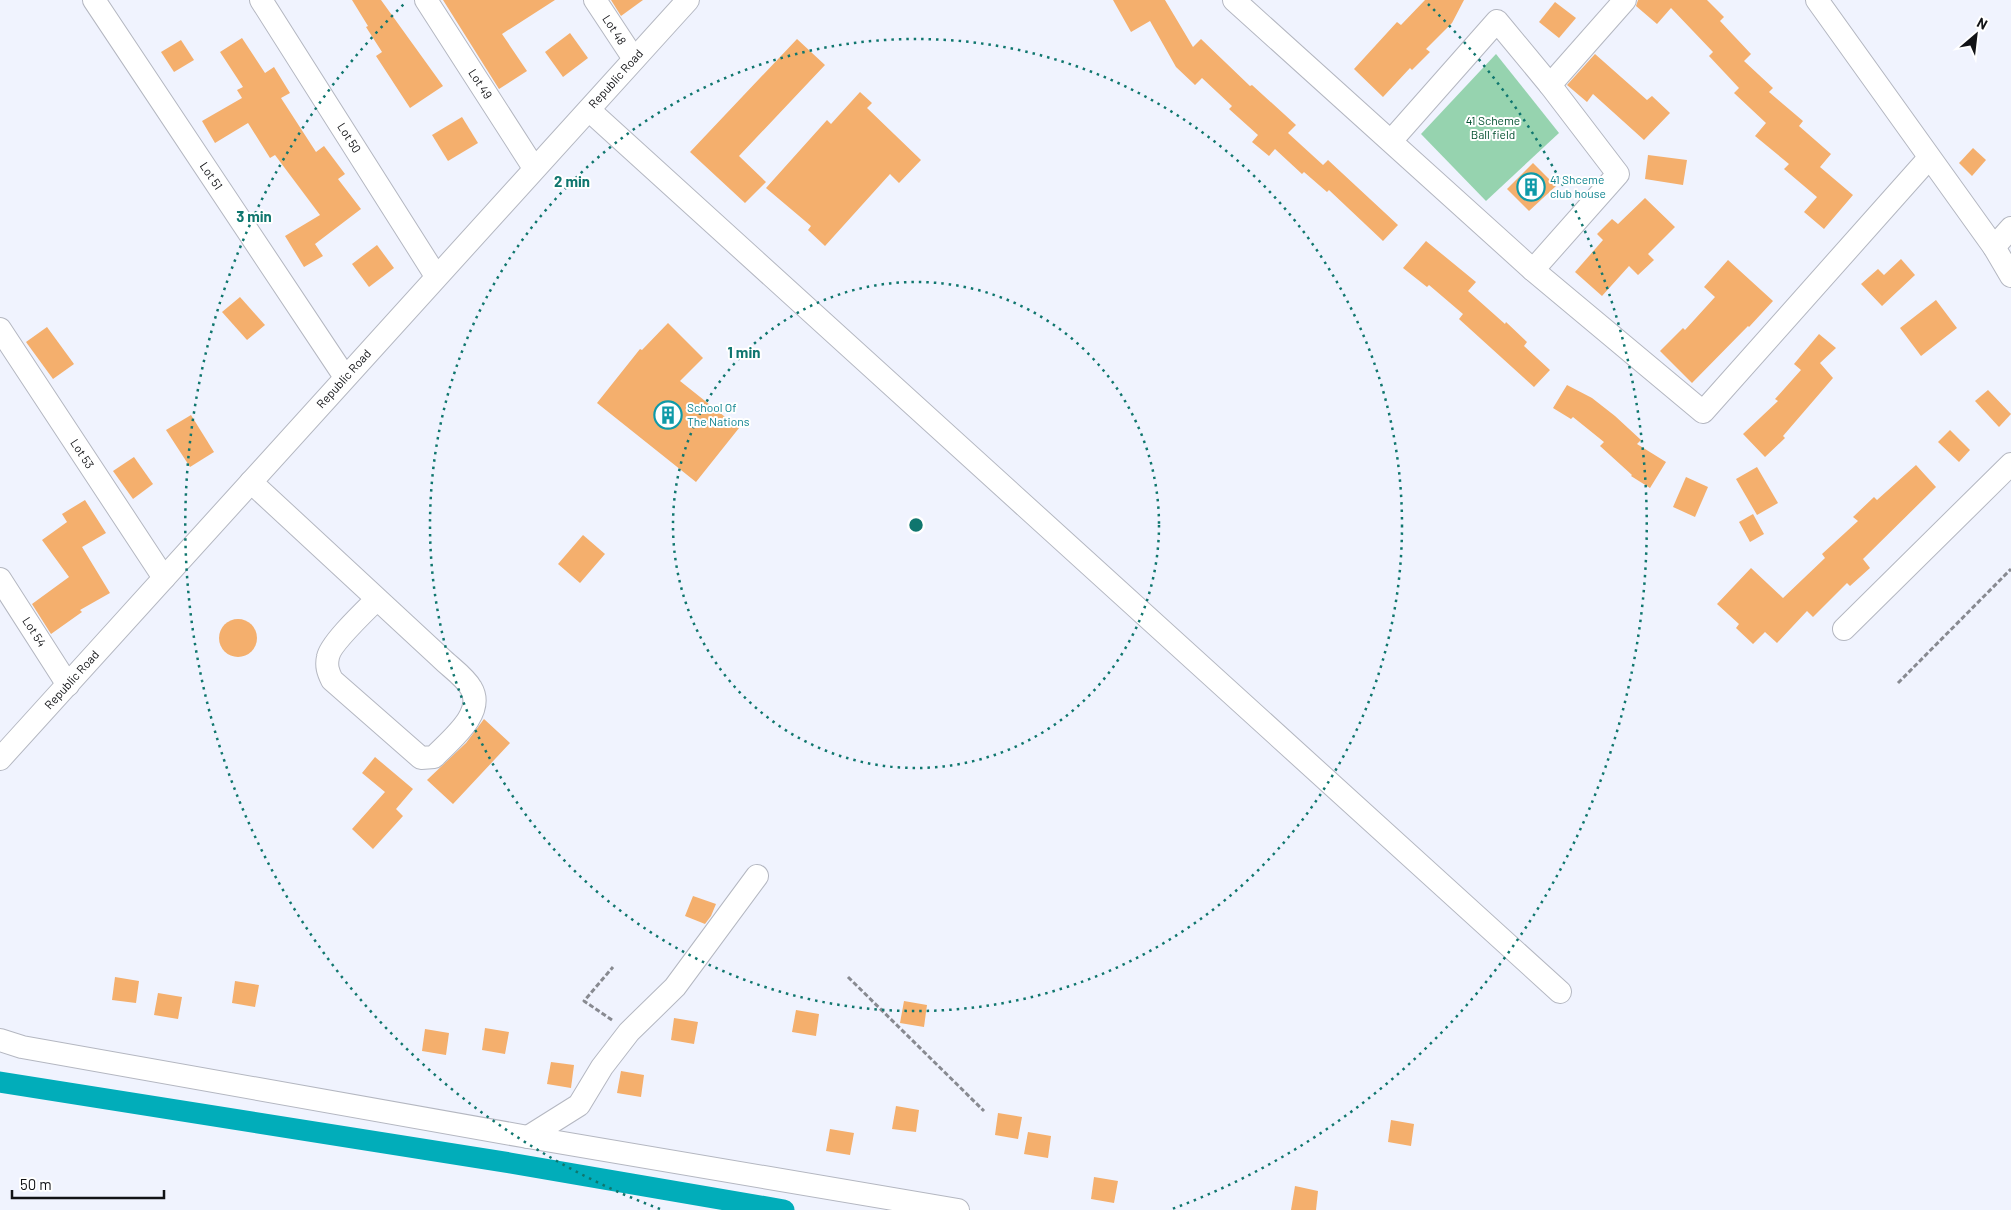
<svg xmlns="http://www.w3.org/2000/svg" width="2011" height="1210" font-family="Barlow,sans-serif">
	<style>
		.green { fill: #96d3af }
		.lines { fill: none; stroke-linecap: round; stroke-linejoin: round }
		.canal { stroke: #01adba; stroke-width: 21 }
		.building { fill: #f4af6d }
		.minor-casing { stroke: #b4b7c1; stroke-width: 24 }
		.path { stroke: #888a91; stroke-width: 3; stroke-dasharray: 5 2.5; stroke-linecap: butt }
		.minor { stroke: #fff; stroke-width: 22 }
		.ring { fill: none; stroke: #0f766e; stroke-width: 2.5; stroke-dasharray: 2.5 5 }
		.labels { text-anchor: middle; stroke-width: 4; stroke-linejoin: round; paint-order: stroke }
		.street-label { font-size: 12px; fill: #121316; stroke: #fff }
		.park-label { font-size: 12px; fill: #024f2e; stroke: #fff }
		.culture-label { font-size: 12px; fill: #0d838f; stroke: #fff; text-anchor: start }
		.centre { fill: #0f766e; stroke: #fff; stroke-width: 2.5 }
		.ring-label { font-size: 15px; text-anchor: middle; font-weight: bold; fill: #0f766e; stroke: #fff; stroke-width: 4; stroke-linejoin: round; paint-order: stroke }
	</style>
	<rect width="100%" height="100%" fill="#f0f3fe"/>
	<path class="green" d="M 1496,54 L 1559,133 L 1486,201 L 1421,134 Z"/>
	<g class="lines">
		<path class="canal" d="M 0,1082 L 510,1163 L 784,1210"/>
	</g>
	<g class="building">
		<path d="M 352,0 L 381,0 L 443,86 L 410,108 L 376,56 L 382,52 L 366,27 L 368,26 Z"/>
		<path d="M 443,0 L 555,0 L 502,34 L 527,71 L 499,89 Z"/>
		<path d="M 611,0 L 643,0 L 621,16 Z"/>
		<path d="M 1113,0 L 1165,0 L 1193,47 L 1201,39 L 1250,86 L 1252,85 L 1296,125 L 1288,133 L 1323,165 L 1328,160 L 1398,225 L 1383,241 L 1329,190 L 1327,192 L 1304,172 L 1302,174 L 1275,149 L 1269,156 L 1252,142 L 1258,135 L 1229,109 L 1232,106 L 1202,78 L 1195,85 L 1176,67 L 1150,21 L 1131,32 Z"/>
		<path d="M 1425,0 L 1464,0 L 1452,23 L 1426,49 L 1430,52 L 1412,70 L 1410,68 L 1383,97 L 1354,69 L 1397,22 L 1401,25 Z"/>
		<path d="M 1638,0 L 1707,0 L 1724,17 L 1720,21 L 1751,54 L 1744,61 L 1773,88 L 1769,92 L 1803,121 L 1799,126 L 1831,154 L 1820,167 L 1853,195 L 1824,229 L 1804,212 L 1817,197 L 1784,169 L 1789,164 L 1755,136 L 1766,123 L 1734,93 L 1739,88 L 1709,56 L 1713,52 L 1671,8 L 1657,24 L 1636,6 Z"/>
		<path d="M 1555,2 L 1576,18 L 1559,38 L 1539,22 Z"/>
		<path d="M 570,33 L 588,58 L 563,77 L 545,52 Z"/>
		<path d="M 242,38 L 265,73 L 274,67 L 290,93 L 281,98 L 316,152 L 324,146 L 345,174 L 338,179 L 361,209 L 315,244 L 323,256 L 304,267 L 285,236 L 320,215 L 275,155 L 270,158 L 248,123 L 215,143 L 202,121 L 242,98 L 237,90 L 243,87 L 220,52 Z"/>
		<path d="M 797,39 L 825,65 L 739,156 L 766,182 L 745,203 L 690,152 Z"/>
		<path d="M 181,40 L 194,60 L 174,72 L 161,52 Z"/>
		<path d="M 1595,54 L 1647,100 L 1652,96 L 1670,113 L 1644,140 L 1593,94 L 1587,102 L 1567,85 Z"/>
		<path d="M 860,92 L 872,103 L 867,108 L 921,160 L 899,183 L 890,174 L 825,246 L 808,230 L 811,226 L 766,188 L 827,120 L 831,124 Z"/>
		<path d="M 462,117 L 478,143 L 448,161 L 432,135 Z"/>
		<path d="M 1973,148 L 1986,160 L 1972,176 L 1959,163 Z"/>
		<path d="M 1648,155 L 1687,160 L 1683,185 L 1645,179 Z"/>
		<path d="M 1533,163 L 1556,186 L 1529,211 L 1507,189 Z"/>
		<path d="M 1645,198 L 1675,227 L 1648,254 L 1654,260 L 1638,275 L 1629,266 L 1602,296 L 1575,272 L 1603,240 L 1597,234 L 1612,219 L 1618,224 Z"/>
		<path d="M 1426,241 L 1476,282 L 1468,291 L 1505,324 L 1506,322 L 1527,342 L 1524,346 L 1550,370 L 1534,387 L 1459,319 L 1463,314 L 1429,285 L 1427,287 L 1403,268 Z"/>
		<path d="M 377,245 L 394,268 L 369,287 L 352,264 Z"/>
		<path d="M 1901,259 L 1915,275 L 1882,306 L 1861,284 L 1878,269 L 1884,275 Z"/>
		<path d="M 1728,260 L 1773,301 L 1749,327 L 1748,326 L 1692,383 L 1660,351 L 1683,328 L 1685,330 L 1715,297 L 1704,287 Z"/>
		<path d="M 240,297 L 265,325 L 247,340 L 222,312 Z"/>
		<path d="M 1936,300 L 1957,328 L 1921,356 L 1900,328 Z"/>
		<path d="M 668,323 L 703,358 L 680,381 L 739,428 L 696,482 L 597,403 L 640,349 L 642,350 Z"/>
		<path d="M 47,327 L 74,364 L 53,379 L 26,342 Z"/>
		<path d="M 1819,334 L 1836,348 L 1820,363 L 1833,378 L 1783,436 L 1785,438 L 1765,457 L 1743,434 L 1778,401 L 1775,399 L 1801,370 L 1794,364 Z"/>
		<path d="M 1567,385 L 1592,398 L 1615,416 L 1641,440 L 1637,444 L 1666,462 L 1650,488 L 1631,476 L 1632,475 L 1600,446 L 1604,442 L 1573,417 L 1571,419 L 1553,408 Z"/>
		<path d="M 1988,390 L 2011,414 L 1999,427 L 1975,401 Z"/>
		<path d="M 191,415 L 214,452 L 190,467 L 166,430 Z"/>
		<path d="M 1950,430 L 1970,450 L 1959,462 L 1938,442 Z"/>
		<path d="M 134,457 L 153,484 L 133,499 L 113,471 Z"/>
		<path d="M 1916,465 L 1936,487 L 1863,559 L 1870,568 L 1850,586 L 1847,583 L 1813,617 L 1807,611 L 1777,643 L 1765,632 L 1753,644 L 1736,628 L 1739,624 L 1717,604 L 1751,568 L 1783,598 L 1825,558 L 1822,554 L 1858,521 L 1853,517 L 1874,497 L 1877,500 Z"/>
		<path d="M 1757,467 L 1778,503 L 1757,515 L 1736,479 Z"/>
		<path d="M 1686,477 L 1708,487 L 1695,517 L 1673,507 Z"/>
		<path d="M 85,500 L 106,533 L 82,547 L 110,593 L 80,610 L 82,612 L 51,634 L 32,604 L 69,577 L 42,540 L 67,522 L 62,514 Z"/>
		<path d="M 1753,514 L 1764,534 L 1750,542 L 1739,522 Z"/>
		<path d="M 583,535 L 605,554 L 580,583 L 558,564 Z"/>
		<circle cx="238" cy="638" r="19"/>
		<path d="M 484,719 L 510,743 L 453,804 L 427,780 L 466,743 Z"/>
		<path d="M 375,757 L 413,789 L 396,809 L 403,816 L 373,849 L 352,829 L 385,792 L 362,773 Z"/>
		<path d="M 693,896 L 716,904 L 711,916 L 705,924 L 685,916 Z"/>
		<path d="M 115,977 L 139,981 L 136,1003 L 112,1000 Z"/>
		<path d="M 235,981 L 259,985 L 255,1007 L 232,1003 Z"/>
		<path d="M 158,993 L 182,997 L 178,1019 L 154,1015 Z"/>
		<path d="M 904,1001 L 927,1005 L 924,1027 L 900,1023 Z"/>
		<path d="M 796,1010 L 819,1014 L 816,1036 L 792,1032 Z"/>
		<path d="M 674,1018 L 698,1022 L 694,1044 L 671,1040 Z"/>
		<path d="M 485,1028 L 509,1032 L 505,1054 L 482,1050 Z"/>
		<path d="M 425,1029 L 449,1033 L 446,1055 L 422,1051 Z"/>
		<path d="M 551,1062 L 574,1065 L 571,1088 L 547,1084 Z"/>
		<path d="M 621,1071 L 644,1075 L 641,1097 L 617,1093 Z"/>
		<path d="M 896,1106 L 919,1110 L 916,1132 L 892,1129 Z"/>
		<path d="M 998,1113 L 1022,1117 L 1018,1139 L 995,1135 Z"/>
		<path d="M 1391,1120 L 1414,1124 L 1411,1146 L 1388,1142 Z"/>
		<path d="M 830,1129 L 854,1133 L 850,1155 L 826,1151 Z"/>
		<path d="M 1028,1132 L 1051,1136 L 1048,1158 L 1024,1154 Z"/>
		<path d="M 1094,1177 L 1118,1181 L 1114,1203 L 1091,1199 Z"/>
		<path d="M 1295,1186 L 1318,1191 L 1316,1210 L 1291,1210 Z"/>
	</g>
	<g class="lines">
		<g class="minor-casing">
			<g id="minor">
				<path d="M 94,0 L 345,377"/>
				<path d="M 261,0 L 436,276"/>
				<path d="M 426,0 L 534,168"/>
				<path d="M 595,0 L 634,59"/>
				<path d="M 1234,0 L 1533,270 L 1703,412 L 1929,158"/>
				<path d="M 1817,0 L 1994,247 L 2011,276"/>
				<path d="M 1550,85 L 1625,0"/>
				<path d="M 589,110 L 1560,992"/>
				<path d="M 1391,141 L 1497,21 L 1550,85 L 1618,174 L 1533,270"/>
				<path d="M 1994,247 L 2011,228"/>
				<path d="M 0,329 L 164,578"/>
				<path d="M 251,482 L 441,658 C 450,667 465,677 471,688 C 486,713 450,740 434,757 L 421,758 L 332,680 C 328,672 326,666 328,657 C 330,644 366,610 377,599"/>
				<path d="M 0,579 L 68,685"/>
				<path d="M 1844,629 L 2011,464"/>
				<path d="M 0,759 L 688,0"/>
				<path d="M 0,1040 L 22,1047 L 528,1137 L 958,1210"/>
				<path d="M 528,1137 L 579,1105 L 602,1067 L 629,1032 L 675,987 L 757,876"/>
			</g>
		</g>
		<g class="path">
			<path d="M 1898,683 L 2011,569"/>
			<path d="M 848,977 L 984,1111"/>
			<path d="M 612,1020 L 584,1001 L 613,967"/>
		</g>
		<use href="#minor" class="minor"/>
	</g>
	<g class="ring">
		<circle cx="916" cy="525" r="243"/>
		<circle cx="916" cy="525" r="486"/>
		<path d="M660 1209A730 730 0 0 1 404 4M1428 4A730 730 0 0 1 1172 1209"/>
	</g>
	<defs>
		<g id="building-ring" transform="scale(1.4375)"><circle r="9.5" fill="#fff" stroke="#0f9aa8" stroke-width="1.5"/><path d="M-4-6H4V6H1V3H-1V6H-4ZM-2.5-4.3h1.7v1.8h-1.7ZM.8-4.3h1.7v1.8H.8ZM-2.5-1h1.7V.8h-1.7ZM.8-1h1.7V.8H.8Z" fill="#0f9aa8"/></g>
	</defs>
	<g fill-rule="evenodd">
		<use href="#building-ring" x="1531" y="187"/>
		<use href="#building-ring" x="668" y="415"/>
	</g>
	<g class="labels">
		<g class="street-label">
			<text transform="translate(614 30) rotate(57)" y="4">Lot 48</text>
			<text transform="translate(616 79) rotate(-48)" y="4">Republic Road</text>
			<text transform="translate(480 84) rotate(57)" y="4">Lot 49</text>
			<text transform="translate(349 138) rotate(58)" y="4">Lot 50</text>
			<text transform="translate(211 176) rotate(56)" y="4">Lot 51</text>
			<text transform="translate(344 379) rotate(-48)" y="4">Republic Road</text>
			<text transform="translate(82 454) rotate(57)" y="4">Lot 53</text>
			<text transform="translate(34 632) rotate(57)" y="4">Lot 54</text>
			<text transform="translate(72 680) rotate(-48)" y="4">Republic Road</text>
		</g>
		<g class="park-label">
			<text x="1493" y="125">41 Scheme<tspan x="1493" dy="14">Ball field</tspan></text>
		</g>
		<g class="culture-label">
			<text x="1550" y="184">41 Shceme<tspan x="1550" dy="14">club house</tspan></text>
			<text x="687" y="412">School Of<tspan x="687" dy="14">The Nations</tspan></text>
		</g>
	</g>
	<circle cx="916" cy="525" r="8" class="centre"/>
	<g class="ring-label">
		<text x="572" y="187">2 min</text>
		<text x="254" y="222">3 min</text>
		<text x="744" y="358">1 min</text>
	</g>
	<g transform="translate(1976 35) rotate(28)" stroke="#ffffff" stroke-width="4" paint-order="stroke">
	<path d="M0-4L9 19L0 12L-9 19Z" fill="#121316"/>
	<text y="-8" font-size="14" font-weight="bold" text-anchor="middle" fill="#121316">N</text>
	</g>
	<path d="M12 1190v8h152v-8" fill="none" stroke="#121316" stroke-width="2.5"/>
	<text x="20" y="1190" font-size="15" fill="#121316" stroke="#ffffff" stroke-width="4" paint-order="stroke">50 m</text>
</svg>
